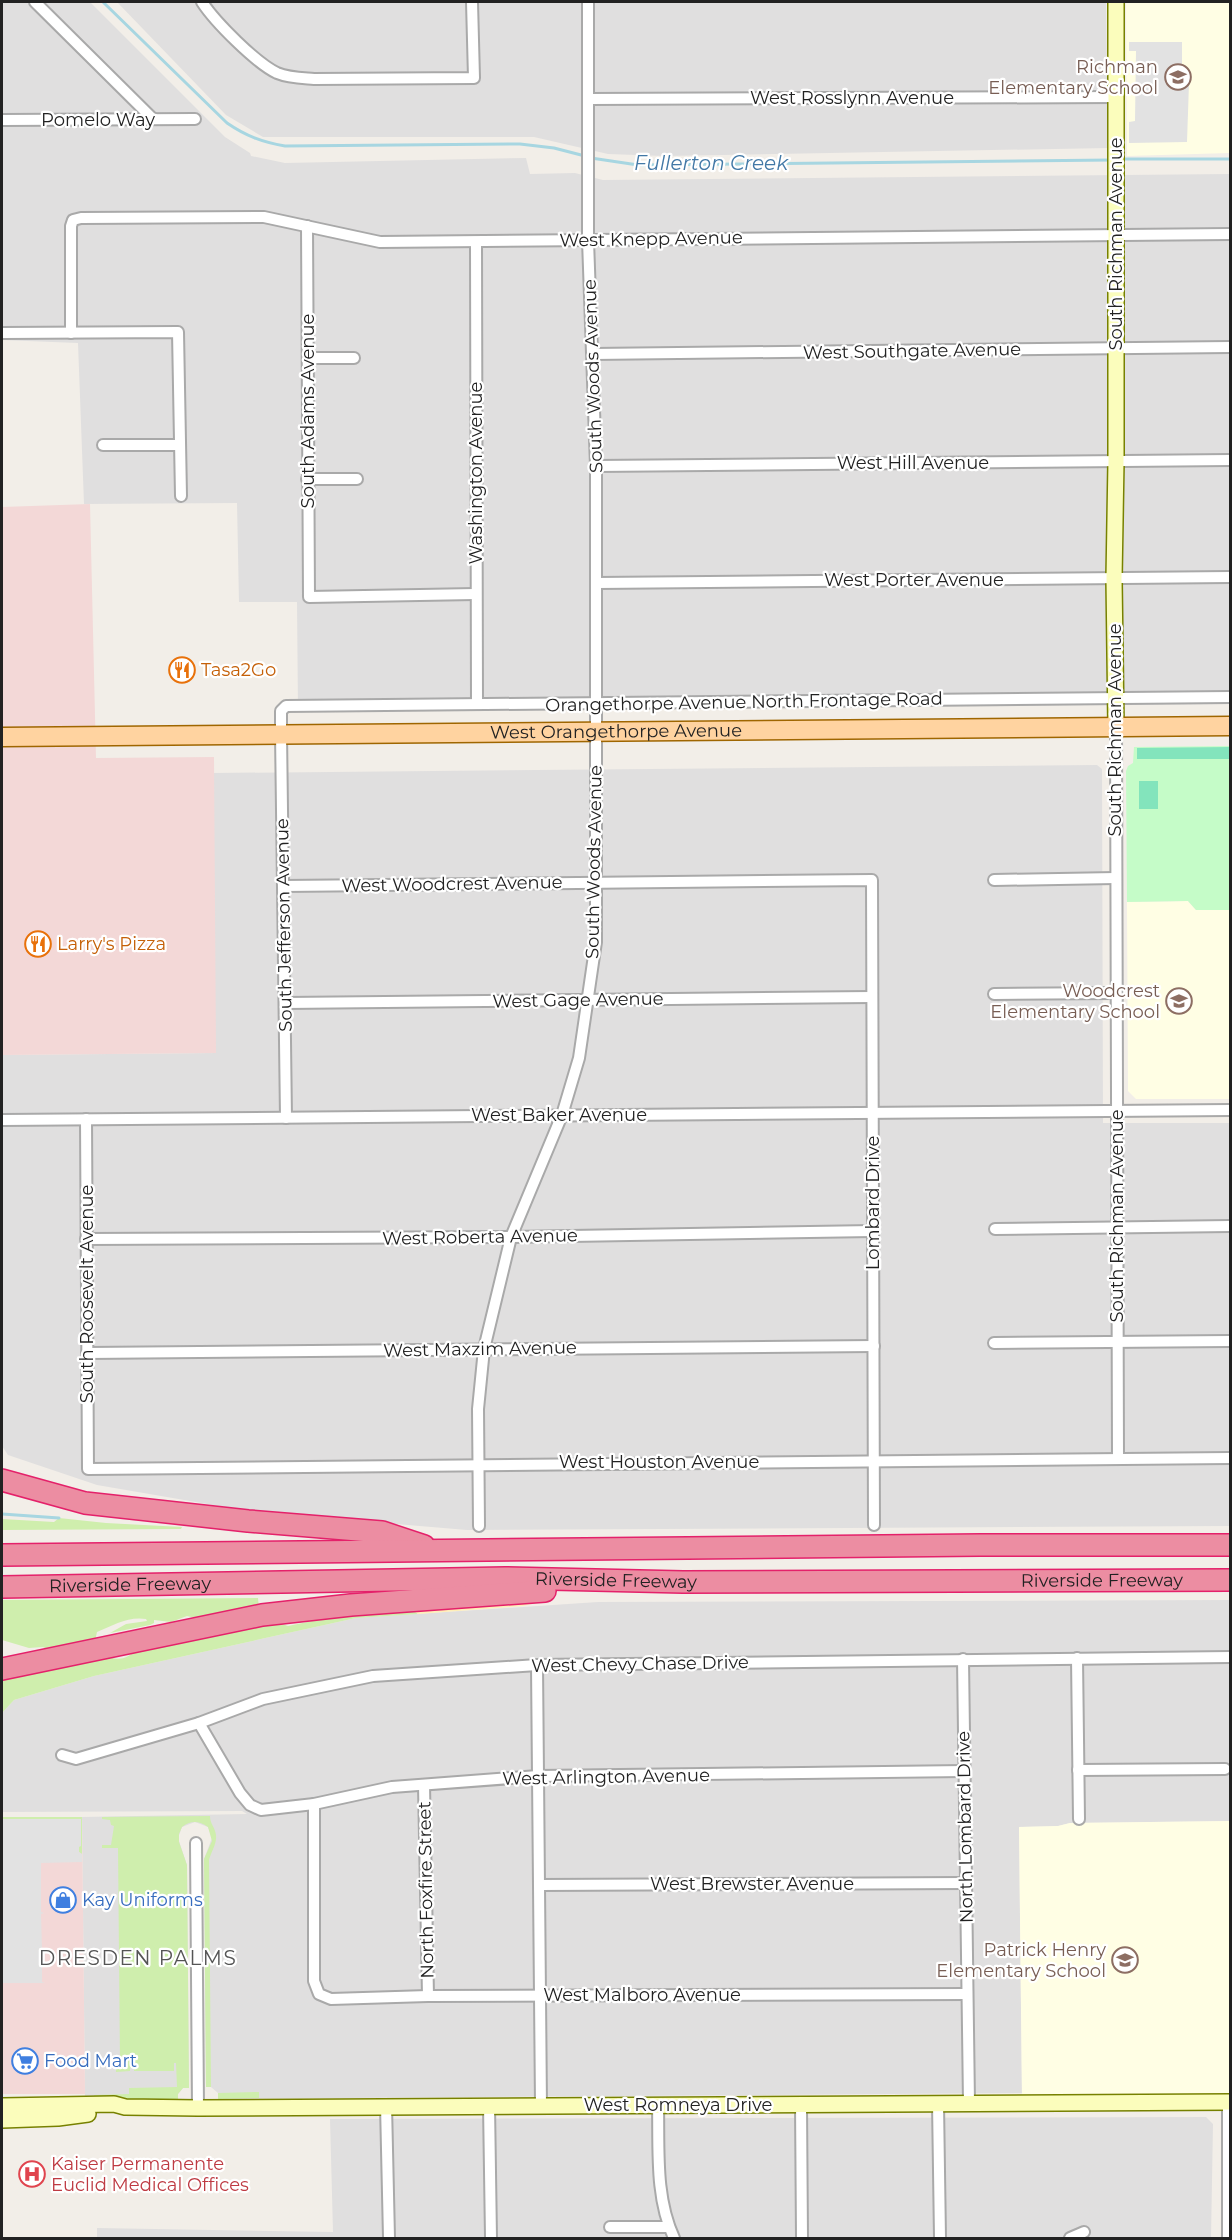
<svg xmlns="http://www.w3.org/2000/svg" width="1232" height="2240" font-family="Montserrat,sans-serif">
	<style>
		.residential { fill: #e0dfdf }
		.commercial { fill: #f3d8d7 }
		.education { fill: #fffee4 }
		.grass { fill: #cfeead }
		.sand { fill: #ffefb9 }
		.park { fill: #c5fcc8 }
		.pitch { fill: #83e4bc }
		.parking { fill: #e2e2e2 }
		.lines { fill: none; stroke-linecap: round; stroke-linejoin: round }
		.stream { stroke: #a7d6e1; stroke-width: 3 }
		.street-casing { stroke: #a9a9a9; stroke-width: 14 }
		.secondary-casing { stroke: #778100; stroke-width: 18 }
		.primary-casing { stroke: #9f6600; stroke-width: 21 }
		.highway-casing { stroke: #e4216a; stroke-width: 24 }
		.street { stroke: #fff; stroke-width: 10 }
		.secondary { stroke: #fbfdbc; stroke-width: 15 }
		.primary { stroke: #ffd3a0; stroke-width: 18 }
		.highway { stroke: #ec8da2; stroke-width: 21 }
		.labels { text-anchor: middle; stroke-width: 4.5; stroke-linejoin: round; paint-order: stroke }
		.education-label { font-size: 18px; fill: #785e54; stroke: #fff; text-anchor: end }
		.street-label { font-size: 18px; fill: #222; stroke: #fff }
		.food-label { font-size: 18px; fill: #c56008; stroke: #fff; text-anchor: start }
		.shop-label { font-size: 18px; fill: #366cbe; stroke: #fff; text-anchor: start }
		.health-label { font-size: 18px; fill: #be3a42; stroke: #fff; text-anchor: start }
		.water-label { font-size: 20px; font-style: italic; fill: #4278a6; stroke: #fff }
		.neighbourhood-label { font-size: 20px; letter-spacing: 1.5px; fill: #555; stroke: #fff }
	</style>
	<rect width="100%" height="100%" fill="#f2eee8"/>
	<g class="residential">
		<path d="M 2,2 L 90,2 L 225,137 L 250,153 L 251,156 L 285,163 L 526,158 L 530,174 L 575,173 L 603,180 L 1230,174 L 1230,704 L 298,711 L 297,602 L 239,602 L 237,503 L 84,504 L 78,343 L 2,340 Z"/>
		<path d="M 117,2 L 1106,2 L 1108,148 L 664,156 L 608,154 L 534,137 L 263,137 L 226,115 Z"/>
		<path d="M 1097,765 L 1102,769 L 1103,1123 L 1230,1123 L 1230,1526 L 467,1530 L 254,1512 L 97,1485 L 8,1455 L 2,1446 L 2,1055 L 215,1053 L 213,773 Z"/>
		<path d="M 1230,1600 L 1230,1821 L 1070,1823 L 1058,1826 L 1019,1827 L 1022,2093 L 218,2099 L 218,2093 L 211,2087 L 206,2087 L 204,1859 L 212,1838 L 208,1827 L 195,1822 L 182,1827 L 178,1838 L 187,1865 L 189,2088 L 183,2088 L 178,2094 L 178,2099 L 85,2100 L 82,1817 L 247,1814 L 242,1811 L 2,1812 L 2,1713 L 14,1700 L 94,1676 L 356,1618 L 598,1602 Z"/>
		<path d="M 1206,2117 L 1213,2124 L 1211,2238 L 97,2238 L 97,2228 L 333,2232 L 330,2119 Z"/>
	</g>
	<g class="commercial">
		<path d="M 90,504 L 96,758 L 214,757 L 216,1053 L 2,1055 L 2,507 Z"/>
		<path d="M 2,1817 L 82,1817 L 85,2094 L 2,2094 Z"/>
	</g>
	<g class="education">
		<path d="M 1126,2 L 1230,2 L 1230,153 L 1127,156 Z"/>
		<path d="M 1188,901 L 1196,910 L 1230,910 L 1230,1099 L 1136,1099 L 1128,1091 L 1127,902 Z"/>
		<path d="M 1230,1821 L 1230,2099 L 1022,2101 L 1019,1827 L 1058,1826 L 1070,1823 Z"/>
	</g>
	<g class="grass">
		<path d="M 59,1518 L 106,1523 L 182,1527 L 181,1529 L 2,1530 L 2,1519 L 54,1522 Z"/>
		<path d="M 258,1598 L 259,1609 L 196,1618 L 187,1616 L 171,1622 L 154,1620 L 154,1623 L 150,1625 L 110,1633 L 126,1624 L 147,1621 L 146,1619 C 129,1616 113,1625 97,1632 L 95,1641 L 47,1649 L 43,1647 L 29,1648 L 2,1640 L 2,1600 Z"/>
		<path d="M 414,1611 L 418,1614 L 356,1618 L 94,1676 L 14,1700 L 2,1713 L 2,1681 L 8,1677 L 109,1657 C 120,1661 128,1658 136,1650 L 236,1628 L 279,1623 L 288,1626 L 341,1615 Z"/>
		<path d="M 210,1816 C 210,1824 215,1827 216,1835 C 217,1844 211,1852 209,1860 L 211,2087 L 206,2087 L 204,1859 L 212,1841 L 208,1827 C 199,1821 191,1820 182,1827 L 179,1834 L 179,1842 L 187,1865 L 189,2088 L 183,2088 L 178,2094 L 178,2099 L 94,2099 L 94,2095 L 129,2094 L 129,2088 L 177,2087 L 176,2063 L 174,2063 L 174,2071 L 134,2071 L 134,2068 L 130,2068 L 130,2071 L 116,2072 L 116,2062 L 120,2062 L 118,1848 L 102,1848 L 102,1845 L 111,1845 L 114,1826 L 111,1825 L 110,1820 L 102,1819 L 102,1817 Z"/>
		<path d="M 2,1817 L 82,1817 L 82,1854 L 79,1852 L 79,1846 L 81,1846 L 80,1819 L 2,1819 Z"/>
		<path d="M 259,2092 L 259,2098 L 218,2099 L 218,2093 Z"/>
	</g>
	<path class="sand" d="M 545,1601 L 523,1606 L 418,1614 L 414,1611 Z"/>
	<path class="park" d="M 1230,746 L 1230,910 L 1196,910 L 1188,901 L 1127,902 L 1126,771 L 1128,766 L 1133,763 L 1134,747 Z"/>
	<g class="pitch">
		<path d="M 1230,747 L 1230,759 L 1137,759 L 1137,748 Z"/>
		<rect x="1139" y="781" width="19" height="28"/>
	</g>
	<g class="parking">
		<path d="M 1129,42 L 1182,42 L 1182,80 L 1189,83 L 1187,142 L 1129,143 L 1129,122 L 1135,121 L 1136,51 L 1129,51 Z"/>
		<path d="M 2,1819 L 81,1819 L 81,1846 L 79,1847 L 79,1852 L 82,1854 L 82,1862 L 41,1863 L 41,1912 L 44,1913 L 41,1914 L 42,1950 L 45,1950 L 45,1955 L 42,1955 L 42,1982 L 45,1983 L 2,1983 Z"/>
	</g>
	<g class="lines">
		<g class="stream">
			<path d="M 103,2 L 227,123 C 246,136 262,142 285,146 L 520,144 L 554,148 L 585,156"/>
			<path d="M 591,158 L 638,165 L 1112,160"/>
			<path d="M 1121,159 L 1230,159"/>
			<path d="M 2,1514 L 59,1518"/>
		</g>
		<g class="street-casing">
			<g id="street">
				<path d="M 35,2 L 153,119"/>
				<path d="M 202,2 C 215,22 256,63 277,73 C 289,78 302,78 314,79 L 474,78 L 472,2"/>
				<path d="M 589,99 L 1115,97"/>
				<path d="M 2,120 L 195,119"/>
				<path d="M 307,226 L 309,597 L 475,594"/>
				<path d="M 476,242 L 477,704"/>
				<path d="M 2,333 L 178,332 L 181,496"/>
				<path d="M 71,333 L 71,226 L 73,220 L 81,218 L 264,217 L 380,242 L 1230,234"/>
				<path d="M 593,354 L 1230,347"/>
				<path d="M 308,358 L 354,358"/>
				<path d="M 103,445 L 179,445"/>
				<path d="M 596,466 L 1230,460"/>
				<path d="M 307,479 L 357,479"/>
				<path d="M 597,583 L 1230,577"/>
				<path d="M 1116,727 L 1118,1458"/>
				<path d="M 994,880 L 1116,878"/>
				<path d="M 283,886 L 872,880 L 874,1525"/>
				<path d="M 994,994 L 1116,993"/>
				<path d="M 285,1003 L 872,997"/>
				<path d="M 286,1118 L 281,733 L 281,711 L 286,706 L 1230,697"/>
				<path d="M 86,1119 L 88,1469 L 1230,1458"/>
				<path d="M 2,1120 L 1230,1110"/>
				<path d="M 995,1229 L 1230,1226"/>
				<path d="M 86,1239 L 511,1237 L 873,1231"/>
				<path d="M 994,1343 L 1230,1341"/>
				<path d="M 87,1353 L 874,1346"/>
				<path d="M 479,1526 L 478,1409 L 484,1349 L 511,1237 L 562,1115 L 579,1058 L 596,942 L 596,466 L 588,240 L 588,2"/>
				<path d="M 1077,1658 L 1079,1819"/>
				<path d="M 963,1659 L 969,2103"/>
				<path d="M 537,1665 L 541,2106"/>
				<path d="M 199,1723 L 240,1793 L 250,1805 L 261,1810 L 314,1804 L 392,1787 L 538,1776 L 965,1771"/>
				<path d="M 62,1755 L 76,1759 L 199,1723 L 263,1699 L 373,1676 L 537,1665 L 1230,1657"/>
				<path d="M 1078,1770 L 1225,1769"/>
				<path d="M 424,1785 L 428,1996"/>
				<path d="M 314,1804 L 314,1981 L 319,1994 L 331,1999 L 428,1996 L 967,1994"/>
				<path d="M 196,1843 L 198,2108"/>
				<path d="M 539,1885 L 966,1883"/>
				<path d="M 1228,2102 L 1228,2238"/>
				<path d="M 938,2103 L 940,2238"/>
				<path d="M 801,2104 L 802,2238"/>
				<path d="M 386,2105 L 389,2238"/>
				<path d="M 489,2105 L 491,2238"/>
				<path d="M 658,2105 C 659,2150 655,2197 674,2238"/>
				<path d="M 610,2227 L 669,2227"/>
				<path d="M 1070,2238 L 1084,2232"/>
			</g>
		</g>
		<g class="secondary-casing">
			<g id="secondary">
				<path d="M 1116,2 L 1116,461 L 1114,579 L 1116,727"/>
				<path d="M 2,2106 L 114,2104 L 125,2107 L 198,2108 L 1230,2102"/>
				<path d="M 2,2120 L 58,2118 L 88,2114"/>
			</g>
		</g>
		<g class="primary-casing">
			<g id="primary">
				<path id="s1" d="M 2,737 L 1230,726"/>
			</g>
		</g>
		<g class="highway-casing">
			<g id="highway">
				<path d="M 2,1480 L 85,1503 L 248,1521 L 382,1532 L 424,1546"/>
				<path d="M 2,1555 L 980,1545 L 1230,1545"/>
				<path id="s2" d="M 2,1587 L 505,1578 L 683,1582 L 1230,1580"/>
				<path d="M 2,1669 L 262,1615 L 351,1605 L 545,1591"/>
			</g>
		</g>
		<use href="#street" class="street"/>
		<use href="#secondary" class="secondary"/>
		<use href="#primary" class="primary"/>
		<use href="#highway" class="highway"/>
	</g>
	<defs>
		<g id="school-ring" transform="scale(1.35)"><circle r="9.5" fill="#fff" stroke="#8d6e63" stroke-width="1.5"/><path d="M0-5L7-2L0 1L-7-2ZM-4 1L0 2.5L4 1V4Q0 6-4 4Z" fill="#8d6e63"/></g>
		<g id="restaurant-ring" transform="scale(1.35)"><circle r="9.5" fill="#fff" stroke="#e8710a" stroke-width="1.5"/><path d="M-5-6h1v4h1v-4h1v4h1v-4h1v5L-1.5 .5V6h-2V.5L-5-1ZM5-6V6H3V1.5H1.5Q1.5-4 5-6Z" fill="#e8710a"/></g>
		<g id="shop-ring" transform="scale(1.35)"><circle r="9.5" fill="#fff" stroke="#3f7fe0" stroke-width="1.5"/><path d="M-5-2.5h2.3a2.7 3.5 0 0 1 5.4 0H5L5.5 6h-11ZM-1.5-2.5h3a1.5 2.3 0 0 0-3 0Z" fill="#3f7fe0"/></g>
		<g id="supermarket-ring" transform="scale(1.35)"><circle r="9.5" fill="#fff" stroke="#3f7fe0" stroke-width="1.5"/><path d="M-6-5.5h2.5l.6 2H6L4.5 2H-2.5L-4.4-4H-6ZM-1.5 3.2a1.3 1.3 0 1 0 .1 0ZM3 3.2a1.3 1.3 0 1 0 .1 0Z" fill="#3f7fe0"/></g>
		<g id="hospital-ring" transform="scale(1.35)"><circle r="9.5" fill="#fff" stroke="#e0444e" stroke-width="1.5"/><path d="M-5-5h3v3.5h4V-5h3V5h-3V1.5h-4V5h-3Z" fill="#e0444e"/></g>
	</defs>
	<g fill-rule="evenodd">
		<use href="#school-ring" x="1178" y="77"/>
		<use href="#restaurant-ring" x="182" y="670"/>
		<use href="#restaurant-ring" x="38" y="944"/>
		<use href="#school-ring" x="1179" y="1001"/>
		<use href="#shop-ring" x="63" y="1900"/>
		<use href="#school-ring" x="1125" y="1960"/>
		<use href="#supermarket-ring" x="25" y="2061"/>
		<use href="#hospital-ring" x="32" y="2174"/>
	</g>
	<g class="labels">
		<g class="education-label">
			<text x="1158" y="73">Richman<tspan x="1158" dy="21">Elementary School</tspan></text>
			<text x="1160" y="997">Woodcrest<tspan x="1160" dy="21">Elementary School</tspan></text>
			<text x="1106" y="1956">Patrick Henry<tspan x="1106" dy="21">Elementary School</tspan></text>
		</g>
		<g class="street-label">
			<text x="852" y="104">West Rosslynn Avenue</text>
			<text x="98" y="126">Pomelo Way</text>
			<text transform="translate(651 239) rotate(-1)" y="6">West Knepp Avenue</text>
			<text transform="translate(1116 244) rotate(-90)" y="6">South Richman Avenue</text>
			<text transform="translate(912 351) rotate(-1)" y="6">West Southgate Avenue</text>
			<text transform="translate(593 376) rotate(-92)" y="6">South Woods Avenue</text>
			<text transform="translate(308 411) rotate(-90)" y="6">South Adams Avenue</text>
			<text x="913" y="469">West Hill Avenue</text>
			<text transform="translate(476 473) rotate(-90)" y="6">Washington Avenue</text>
			<text x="914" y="586">West Porter Avenue</text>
			<text transform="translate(744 702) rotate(-1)" y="6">Orangethorpe Avenue North Frontage Road</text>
			<text transform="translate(1115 730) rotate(-90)" y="6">South Richman Avenue</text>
			<text dy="6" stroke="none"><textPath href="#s1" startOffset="614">West Orangethorpe Avenue</textPath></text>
			<text transform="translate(594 862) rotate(-89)" y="6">South Woods Avenue</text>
			<text transform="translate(452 884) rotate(-1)" y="6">West Woodcrest Avenue</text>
			<text transform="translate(284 925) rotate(-91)" y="6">South Jefferson Avenue</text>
			<text transform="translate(578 1000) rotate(-1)" y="6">West Gage Avenue</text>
			<text x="559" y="1121">West Baker Avenue</text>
			<text transform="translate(873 1203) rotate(-90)" y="6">Lombard Drive</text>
			<text transform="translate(1117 1216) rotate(-90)" y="6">South Richman Avenue</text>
			<text transform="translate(480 1237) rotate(-1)" y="6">West Roberta Avenue</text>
			<text transform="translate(87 1294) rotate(-90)" y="6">South Roosevelt Avenue</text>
			<text transform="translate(480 1349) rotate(-1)" y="6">West Maxzim Avenue</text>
			<text x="659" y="1468">West Houston Avenue</text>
			<text dy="6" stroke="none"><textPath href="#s2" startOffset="614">Riverside Freeway</textPath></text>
			<text dy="6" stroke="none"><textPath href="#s2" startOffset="1100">Riverside Freeway</textPath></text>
			<text dy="6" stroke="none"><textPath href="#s2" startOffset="128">Riverside Freeway</textPath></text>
			<text transform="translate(640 1664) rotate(-1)" y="6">West Chevy Chase Drive</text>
			<text transform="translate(606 1777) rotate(-1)" y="6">West Arlington Avenue</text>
			<text transform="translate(965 1827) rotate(-91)" y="6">North Lombard Drive</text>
			<text x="752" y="1890">West Brewster Avenue</text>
			<text transform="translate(426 1890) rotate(-91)" y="6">North Foxfire Street</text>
			<text x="642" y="2001">West Malboro Avenue</text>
			<text x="678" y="2111">West Romneya Drive</text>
		</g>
		<g class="food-label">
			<text x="201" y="676">Tasa2Go</text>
			<text x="57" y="950">Larry's Pizza</text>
		</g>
		<g class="shop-label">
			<text x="82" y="1906">Kay Uniforms</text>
			<text x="44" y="2067">Food Mart</text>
		</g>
		<g class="health-label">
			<text x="51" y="2170">Kaiser Permanente<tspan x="51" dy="21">Euclid Medical Offices</tspan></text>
		</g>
		<g class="water-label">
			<text x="711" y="170">Fullerton Creek</text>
		</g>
		<g class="neighbourhood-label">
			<text x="138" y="1965">DRESDEN PALMS</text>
		</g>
	</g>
	<rect width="1232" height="2240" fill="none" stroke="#222222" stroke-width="6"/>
</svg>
